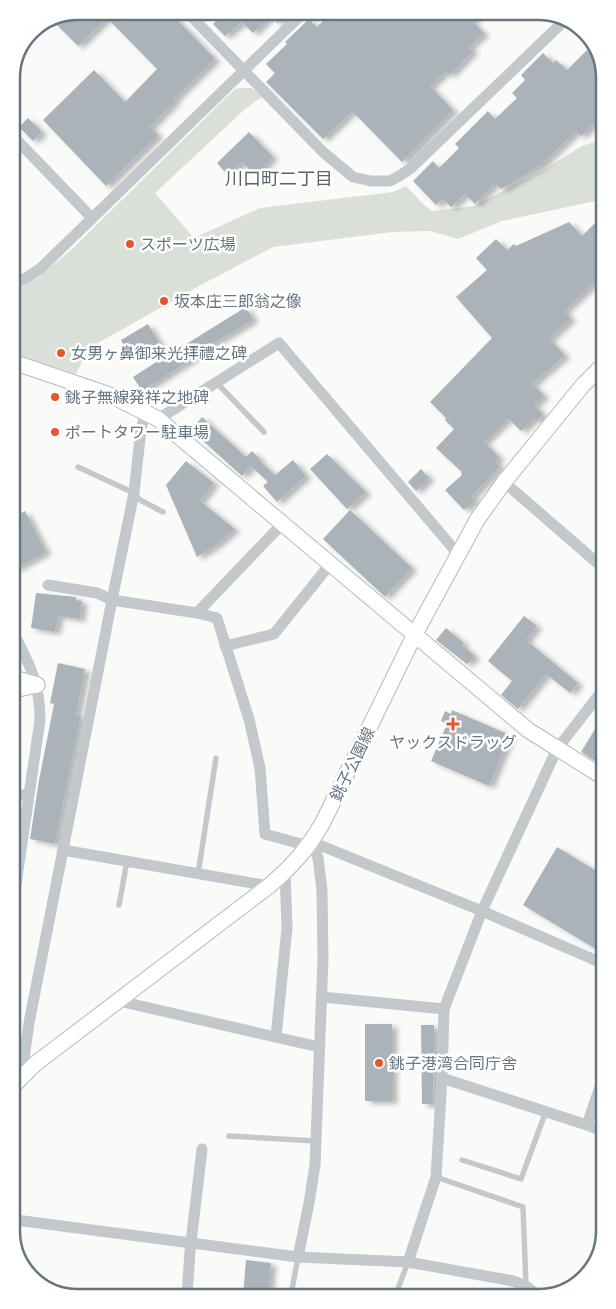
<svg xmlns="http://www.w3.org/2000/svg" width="616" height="1309" font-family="Rubik,'Noto Sans JP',sans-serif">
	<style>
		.green { fill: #dadfd7 }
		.building { fill: #aab3b9; filter: url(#shadow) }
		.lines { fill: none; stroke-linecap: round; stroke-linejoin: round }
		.secondary-casing { stroke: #b3babf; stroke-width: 17 }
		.lane { stroke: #c3c8cc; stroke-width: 5.5 }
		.street { stroke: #c3c8cc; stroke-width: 11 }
		.secondary { stroke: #fff; stroke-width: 15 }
		.poi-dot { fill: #e4572e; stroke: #fff; stroke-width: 2 }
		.labels { text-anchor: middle; stroke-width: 5; stroke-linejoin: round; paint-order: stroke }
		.poi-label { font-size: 16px; fill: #657683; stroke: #fff; text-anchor: start }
		.street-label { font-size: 16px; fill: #657683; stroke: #fff }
		.neighbourhood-label { font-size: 18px; fill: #57646e; stroke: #fff }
		.rim { fill: none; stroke: #657683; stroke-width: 2.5 }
	</style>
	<defs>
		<filter id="shadow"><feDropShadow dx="5.5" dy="3" stdDeviation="2.5" flood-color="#0004"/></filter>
	</defs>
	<rect width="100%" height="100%" fill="#fafaf8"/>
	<path class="green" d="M 241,88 L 251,88 L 263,96 L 245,109 L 155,193 L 194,238 L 260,208 L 393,192 L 406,186 L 424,205 L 432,211 L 474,206 L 545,169 L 582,146 L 600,140 L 600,200 L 502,221 L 458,239 L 430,231 L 392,232 L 273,247 L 201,285 L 89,348 L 76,374 L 13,354 L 12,290 L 38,277 L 70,251 L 235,89 Z"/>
	<g class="building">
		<path d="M 78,11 L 169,11 L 215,59 L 174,99 L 175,101 L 150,127 L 158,135 L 106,186 L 43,120 L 94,70 L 125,102 L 157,69 L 107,18 L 78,46 L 53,21 Z"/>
		<path d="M 217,11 L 289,11 L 278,23 L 270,16 L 253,33 L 242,22 L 225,36 L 213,24 L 221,16 Z"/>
		<path d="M 333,11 L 481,11 L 472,21 L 484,33 L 469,47 L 473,51 L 450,75 L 446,71 L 430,86 L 453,110 L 402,162 L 352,111 L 323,139 L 266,82 L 275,73 L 266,64 L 287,44 L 285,42 L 309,19 L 317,27 Z"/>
		<path d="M 587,50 L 600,63 L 600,132 L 593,124 L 581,136 L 576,131 L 541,165 L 501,189 L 495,183 L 475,204 L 465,194 L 451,207 L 443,199 L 436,205 L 413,181 L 433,161 L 439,168 L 459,148 L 455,144 L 488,111 L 495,119 L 517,98 L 512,93 L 525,80 L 521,75 L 543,53 L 553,63 L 556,60 L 567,70 Z"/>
		<path d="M 28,118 L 42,132 L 33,141 L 19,127 Z"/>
		<path d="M 249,132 L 273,157 L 255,175 L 242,162 L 228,175 L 217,163 Z"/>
		<path d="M 600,218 L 601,276 L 564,311 L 571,318 L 549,339 L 565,355 L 532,384 L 544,395 L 534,405 L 543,414 L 536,421 L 534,418 L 521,431 L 508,418 L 484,442 L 499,457 L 495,462 L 500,466 L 472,496 L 475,499 L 464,510 L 445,490 L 462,475 L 461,473 L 462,472 L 436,448 L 454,429 L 445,420 L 446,418 L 430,402 L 492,338 L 456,297 L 487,270 L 476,258 L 496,239 L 507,250 L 514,244 L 516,246 L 569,222 L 582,236 Z"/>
		<path d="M 246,307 L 253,320 L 200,351 L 201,353 L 142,391 L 133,377 L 158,361 L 147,344 L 129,354 L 121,340 L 148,324 L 167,356 Z"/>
		<path d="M 202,417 L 246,457 L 252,451 L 260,459 L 259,460 L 275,475 L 293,460 L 306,476 L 277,502 L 263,486 L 268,482 L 252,467 L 251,466 L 242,476 L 191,430 Z"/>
		<path d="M 327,454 L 366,492 L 347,509 L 310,469 Z"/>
		<path d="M 186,461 L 214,483 L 200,501 L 235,529 L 213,547 L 197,557 L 166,485 Z"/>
		<path d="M 421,469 L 429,478 L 416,491 L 408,482 Z"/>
		<path d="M 350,510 L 412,568 L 385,597 L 323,539 Z"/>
		<path d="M 25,511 L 46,552 L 13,570 L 13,517 Z"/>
		<path d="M 36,593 L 76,597 L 76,600 L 82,601 L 80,619 L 58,616 L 55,632 L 31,628 Z"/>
		<path d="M 524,616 L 537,626 L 526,640 L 578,683 L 570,693 L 546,674 L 518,709 L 501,695 L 512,681 L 488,661 Z"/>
		<path d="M 446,628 L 464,643 L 462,645 L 475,656 L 467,664 L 436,640 Z"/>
		<path d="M 58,663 L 85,669 L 76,715 L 81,716 L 55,844 L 30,839 L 39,780 L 54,704 L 50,703 Z"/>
		<path d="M 452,710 L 510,735 L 489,786 L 431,761 L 447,724 L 441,721 L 445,711 L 451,714 Z"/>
		<path d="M 603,716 L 603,766 L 581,752 Z"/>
		<path d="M 557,847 L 603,875 L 604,944 L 599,951 L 523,905 Z"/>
		<rect x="365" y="1024" width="27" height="77"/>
		<path d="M 421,1025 L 434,1025 L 433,1104 L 422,1104 Z"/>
		<path d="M 246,1260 L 271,1263 L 268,1296 L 243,1296 Z"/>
	</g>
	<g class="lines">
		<g class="secondary-casing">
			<g id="secondary">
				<path d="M 13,362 L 110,395 L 158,419 L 528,730 L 603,777"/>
				<path d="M 14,678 L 37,685"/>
				<path d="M 14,690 L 37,685"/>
				<path d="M 15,1084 L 35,1064 L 269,886 C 292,866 308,849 323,822 L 415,634 L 477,520 L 504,482 L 583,385 L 601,367"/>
			</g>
		</g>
		<g class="lane">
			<path d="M 216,382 L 264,432"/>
			<path d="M 78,467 L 134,493 L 140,500 L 163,512"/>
			<path d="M 198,874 L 216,758"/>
			<path d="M 119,905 L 127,861"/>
			<path d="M 229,1136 L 316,1141"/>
			<path d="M 462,1160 L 521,1179 L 546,1111"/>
			<path d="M 436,1177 L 523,1207 L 526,1286"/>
			<path d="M 396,1294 L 408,1262"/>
			<path d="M 291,1295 L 298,1257"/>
		</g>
		<g class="street">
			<path d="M 186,11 L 323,152 L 353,177 L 371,181 L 390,181 L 401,175 L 411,168 L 565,20"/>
			<path d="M 12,135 L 92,218"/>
			<path d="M 12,283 L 26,278 L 41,268 L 305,11"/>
			<path d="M 158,419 L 279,343 L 458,554"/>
			<path d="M 504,482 L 602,567"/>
			<path d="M 48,585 L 97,593 L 112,600 L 197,613 L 217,618 L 249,719 L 260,768 L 265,834 L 308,846"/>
			<path d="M 197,613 L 283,523"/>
			<path d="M 14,634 C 30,665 40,684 40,720 L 15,891"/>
			<path d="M 225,646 L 274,634 L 331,563"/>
			<path d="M 14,795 L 28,795"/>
			<path d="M 312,842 L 482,911 L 604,964"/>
			<path d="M 63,850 L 269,886"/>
			<path d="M 322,997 L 444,1009"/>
			<path d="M 119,1001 L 319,1047"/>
			<path d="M 276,1037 L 287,928 L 285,872"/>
			<path d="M 442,1078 L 587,1125 L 604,1132"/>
			<path d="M 21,1079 L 29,1023 L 112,600 L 134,493 L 141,429 L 146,412"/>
			<path d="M 587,1125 L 604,1075"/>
			<path d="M 16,1220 L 298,1257 L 408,1262 L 513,1281 L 526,1286 L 535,1293"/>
			<path d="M 298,1257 L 309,1203 L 315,1165 L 323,959 L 322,890 L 318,858 L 312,842"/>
			<path d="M 408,1262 L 436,1177 L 442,1078 L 444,1009 L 482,911 L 557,749 L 602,691"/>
			<path d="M 187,1296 L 190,1251 L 202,1149"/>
		</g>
		<use href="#secondary" class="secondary"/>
	</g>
	<g class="poi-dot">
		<circle cx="130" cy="244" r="5"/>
		<circle cx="164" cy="301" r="5"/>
		<circle cx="61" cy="353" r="5"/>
		<circle cx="55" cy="397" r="5"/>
		<circle cx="55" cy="432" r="5"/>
		<path d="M450.5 716.5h5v5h5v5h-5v5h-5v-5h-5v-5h5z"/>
		<circle cx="379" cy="1063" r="5"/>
	</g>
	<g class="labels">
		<g class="poi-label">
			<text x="140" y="250">スポーツ広場</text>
			<text x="174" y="307">坂本庄三郎翁之像</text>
			<text x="71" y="359">女男ヶ鼻御来光拝禮之碑</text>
			<text x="65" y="403">銚子無線発祥之地碑</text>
			<text x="65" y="438">ポートタワー駐車場</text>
			<text x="453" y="748" text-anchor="middle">ヤックスドラッグ</text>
			<text x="389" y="1069">銚子港湾合同庁舎</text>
		</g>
		<g class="street-label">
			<text transform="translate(352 764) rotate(-64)" y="6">銚子公園線</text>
		</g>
		<g class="neighbourhood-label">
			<text x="279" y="185">川口町二丁目</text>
		</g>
	</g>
	<path d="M0 0H616V1309H0ZM78 20H538A58 58 0 0 1 596 78V1231A58 58 0 0 1 538 1289H78A58 58 0 0 1 20 1231V78A58 58 0 0 1 78 20Z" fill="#fff" fill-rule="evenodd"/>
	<path class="rim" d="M78 20H538A58 58 0 0 1 596 78V1231A58 58 0 0 1 538 1289H78A58 58 0 0 1 20 1231V78A58 58 0 0 1 78 20Z"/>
</svg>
